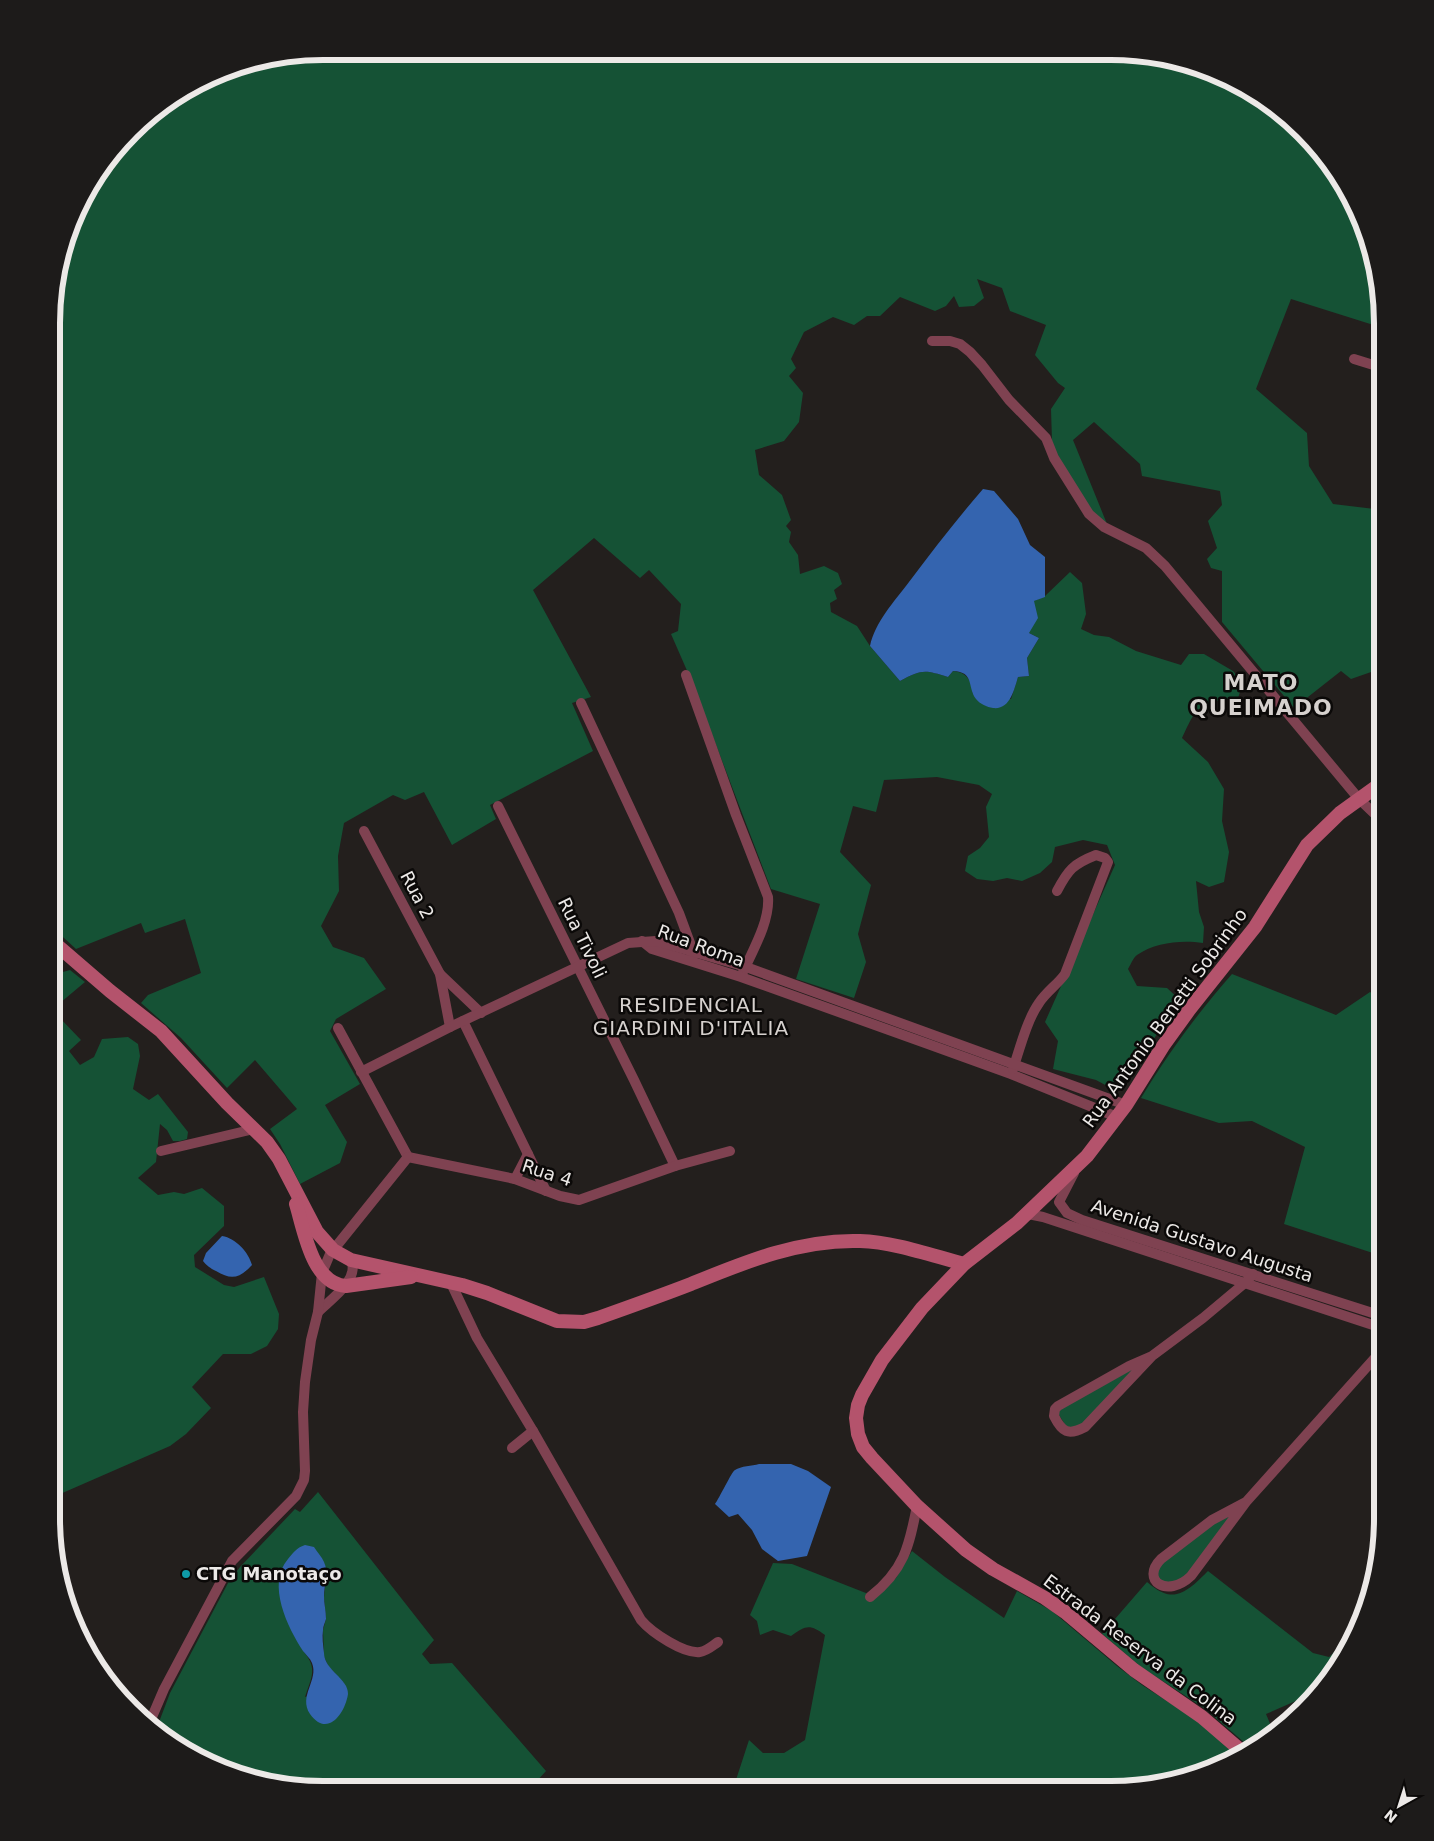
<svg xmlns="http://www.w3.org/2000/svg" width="1434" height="1841" font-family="'DejaVu Sans',sans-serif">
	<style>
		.green { fill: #155235; fill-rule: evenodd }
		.water { fill: #3464af }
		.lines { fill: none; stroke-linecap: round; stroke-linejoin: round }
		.street { stroke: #7f4251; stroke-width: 10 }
		.secondary { stroke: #b4536c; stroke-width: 14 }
		.culture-dot { fill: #0f9aa8; stroke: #0b0908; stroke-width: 2 }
		.labels { text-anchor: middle; stroke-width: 5; stroke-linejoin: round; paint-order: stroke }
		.street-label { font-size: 18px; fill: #ece9e7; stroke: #0b0908 }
		.poi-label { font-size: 18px; font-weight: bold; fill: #ece9e7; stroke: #0b0908; text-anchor: start }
		.quarter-label { font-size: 20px; letter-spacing: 1px; fill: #d6d1ce; stroke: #0b0908 }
		.district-label { font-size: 22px; font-weight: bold; letter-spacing: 1px; fill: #d6d1ce; stroke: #0b0908 }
		.rim { fill: none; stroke: #ece9e7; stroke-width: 6 }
	</style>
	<rect width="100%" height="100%" fill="#231f1d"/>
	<g class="green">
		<path d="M 323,51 L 1147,54 L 1215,72 L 1262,97 L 1315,144 L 1347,187 L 1373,252 L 1383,328 L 1291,299 L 1256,389 L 1307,433 L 1309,466 L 1333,504 L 1383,510 L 1383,680 L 1378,679 L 1374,671 L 1351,679 L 1341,671 L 1294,708 L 1222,622 L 1222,571 L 1211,568 L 1207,559 L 1217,548 L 1208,521 L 1222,505 L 1220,491 L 1142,476 L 1140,464 L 1094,422 L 1073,440 L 1107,524 L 1096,519 L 1056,457 L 1052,441 L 1051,409 L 1065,388 L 1058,383 L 1035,355 L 1046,325 L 1010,311 L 1002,288 L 977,279 L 984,298 L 974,306 L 959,307 L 954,296 L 946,306 L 935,311 L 900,297 L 880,316 L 867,316 L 854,325 L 833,317 L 804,332 L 791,359 L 796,368 L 789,376 L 803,393 L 799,422 L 784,441 L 755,450 L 759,475 L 782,495 L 791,520 L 786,526 L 791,532 L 789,542 L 798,555 L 800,574 L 824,566 L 838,573 L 842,584 L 834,590 L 837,599 L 830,603 L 831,612 L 857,626 L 870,646 L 900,681 C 922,669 925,670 948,677 L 953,671 C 966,672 972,680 973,694 L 1011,699 L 1018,677 L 1029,676 L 1027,658 L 1039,638 L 1029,633 L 1034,601 L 1045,596 L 1070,572 L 1082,583 L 1086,614 L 1081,629 L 1094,635 L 1109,637 L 1136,651 L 1181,665 L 1189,654 L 1204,654 L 1233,671 L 1243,683 L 1238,698 C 1224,699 1207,701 1196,712 C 1190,719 1186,730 1182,738 L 1208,762 L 1224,789 L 1222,821 L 1229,852 L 1224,882 L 1209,887 L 1196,881 L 1199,912 L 1204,927 L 1203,943 C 1182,940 1156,942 1137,955 C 1133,958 1131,964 1128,969 L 1137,986 L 1167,988 L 1179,999 L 1174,1013 L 1155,1037 L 1148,1051 L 1129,1073 L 1123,1088 L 1109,1087 L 1096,1080 L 1053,1069 L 1058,1041 L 1045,1022 L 1115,865 L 1107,845 L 1083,840 L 1055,847 L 1052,862 L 1040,873 L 1022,881 L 1007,878 L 993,881 L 977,879 L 965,871 L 968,856 L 980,848 L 989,837 L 986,807 L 992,794 L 979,785 L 937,777 L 884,780 L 876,812 L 853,806 L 840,852 L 871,885 L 858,934 L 866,962 L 854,998 L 796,979 L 820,904 L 771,889 L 692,682 L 671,634 L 678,631 L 681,604 L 649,570 L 640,578 L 594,538 L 533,590 L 591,697 L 572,703 L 593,751 L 490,805 L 496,819 L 452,845 L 424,792 L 405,800 L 393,795 L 344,823 L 338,856 L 339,891 L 321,926 L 333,947 L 364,958 L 386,989 L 336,1019 L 330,1031 L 360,1084 L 325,1105 L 347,1142 L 340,1163 L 300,1184 L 280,1144 L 270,1129 L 297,1109 L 255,1060 L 227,1088 L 181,1038 L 141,1003 L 148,995 L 201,973 L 185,919 L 145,933 L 141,923 L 76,949 L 52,927 L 54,287 L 87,187 L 144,118 L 235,66 Z"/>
		<path d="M 70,970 L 85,982 L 60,1003 L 57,1015 L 81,1040 L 69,1051 L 80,1065 L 94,1057 L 102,1039 L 128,1037 L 138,1044 L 140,1056 L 133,1089 L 149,1100 L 158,1094 L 188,1132 L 187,1139 L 180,1141 L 173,1141 L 167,1130 L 160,1124 L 156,1162 L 138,1178 L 158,1195 L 174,1192 L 184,1194 L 202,1188 L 224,1206 L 224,1226 L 194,1255 L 195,1267 L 224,1285 L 234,1287 L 264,1277 L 279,1314 L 278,1329 L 267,1346 L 251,1354 L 223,1354 L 192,1387 L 211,1408 L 186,1434 L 170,1446 L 51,1498 L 52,975 Z"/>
		<path d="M 1232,974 L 1336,1015 L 1370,992 L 1382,1000 L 1382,1256 L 1284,1224 L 1305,1147 L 1252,1121 L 1219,1123 L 1141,1098 C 1169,1052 1197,1014 1232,974 Z"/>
		<path d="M 1138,1366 L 1091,1418 L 1074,1429 L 1066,1426 L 1059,1415 L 1059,1410 Z"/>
		<path d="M 318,1492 L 434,1640 L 422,1654 L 430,1664 L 452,1663 L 546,1771 L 535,1783 L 540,1789 L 305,1789 L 236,1775 L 172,1744 L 156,1730 L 170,1693 L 228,1583 L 240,1567 L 295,1509 L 300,1512 ZM 326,1575 L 324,1597 L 326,1619 L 323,1630 L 324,1657 L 329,1667 L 344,1683 L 305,1697 C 311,1678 318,1669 304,1652 Z"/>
		<path d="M 1237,1510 L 1184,1579 L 1164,1584 L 1157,1575 L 1160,1565 L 1214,1522 Z"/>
		<path d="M 912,1551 L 945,1577 L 1004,1618 L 1017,1591 L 1052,1611 L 1117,1666 L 1142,1685 L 1198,1721 L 1239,1757 L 1182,1780 L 1129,1789 L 733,1789 L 749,1740 L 763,1753 L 784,1753 L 805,1740 L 825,1635 C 810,1624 806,1625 791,1636 L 773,1630 L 760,1635 L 757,1621 L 750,1615 L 773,1563 L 792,1564 L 876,1597 L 896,1578 Z"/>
		<path d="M 1208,1571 L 1313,1653 L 1329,1657 L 1356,1631 L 1337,1669 L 1305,1708 L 1298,1700 L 1266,1714 L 1274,1733 L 1252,1749 L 1204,1708 L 1141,1667 L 1102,1634 L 1147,1582 C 1152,1586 1158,1591 1164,1593 C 1181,1600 1197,1582 1208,1571 Z"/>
	</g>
	<g class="water">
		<path d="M 983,489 L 994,491 L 1018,519 L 1030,545 L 1045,557 L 1045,597 L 1034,601 L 1038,618 L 1029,633 L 1039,638 L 1027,658 L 1029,676 L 1018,677 C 1014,690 1010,710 993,708 C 987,707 980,704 976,699 C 967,687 975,672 953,671 L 948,677 C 925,670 922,669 900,681 L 870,646 C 875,622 894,602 909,582 C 933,550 957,519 983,489 Z"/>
		<path d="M 222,1236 C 236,1238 249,1253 252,1265 C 239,1279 231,1280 216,1271 C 210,1268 207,1266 203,1261 L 206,1253 Z"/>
		<path d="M 759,1464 L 791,1464 L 808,1471 L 831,1487 L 807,1556 L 778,1561 L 762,1549 L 752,1530 L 738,1514 L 729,1517 L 715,1504 C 719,1499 732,1471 735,1470 C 741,1466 752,1466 759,1464 Z"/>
		<path d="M 305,1545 L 314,1547 C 317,1552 322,1557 324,1562 C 329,1572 324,1586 324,1596 C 324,1604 326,1611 326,1619 C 325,1623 323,1626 323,1630 C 322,1637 323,1645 324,1653 C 324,1670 349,1679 348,1694 C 345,1714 327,1738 310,1714 C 298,1696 319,1680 312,1663 C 310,1658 306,1655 303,1651 C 288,1628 266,1584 288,1559 C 293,1553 296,1548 305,1545 Z"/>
	</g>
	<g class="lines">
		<g class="street">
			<path d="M 932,341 L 950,341 L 960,344 L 970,352 L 982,365 L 1009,400 L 1046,438 L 1054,458 L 1089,514 L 1104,527 L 1146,548 L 1165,566 L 1359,799 L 1383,822"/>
			<path d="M 1354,359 L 1383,368"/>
			<path d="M 686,675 L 736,815 L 768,897 C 770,921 753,950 743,972"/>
			<path d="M 581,703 L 679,913 L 693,951 L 693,955"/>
			<path d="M 498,806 L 634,1080 L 675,1166"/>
			<path d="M 364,831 L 440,974 L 450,1027"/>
			<path d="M 642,941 L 652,949 L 741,977 L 928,1044 L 1011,1074 L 1117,1117"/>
			<path d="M 440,974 L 481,1013"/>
			<path d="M 463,1021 L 546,1191"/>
			<path d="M 338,1028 L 408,1157"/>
			<path d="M 1013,1069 C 1020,1048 1027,1020 1039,1003 C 1046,992 1058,984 1065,974 L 1108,862 L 1105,858 L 1096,855 C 1073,864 1068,870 1057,891"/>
			<path d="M 361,1072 L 450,1027 L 628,943 L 656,941 L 746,967 L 1126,1105"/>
			<path d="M 161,1151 L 254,1129"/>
			<path d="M 408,1157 L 515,1179 L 560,1196 L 579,1200 L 675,1166 L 730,1151"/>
			<path d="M 1074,1173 L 1059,1202 L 1067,1213 L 1082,1220 L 1382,1316"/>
			<path d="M 515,1179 L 528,1154"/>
			<path d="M 1028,1214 L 1043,1217 L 1382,1328"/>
			<path d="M 450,1281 L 477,1338 L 533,1431 L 512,1448"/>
			<path d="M 318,1312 C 331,1299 360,1280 351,1260"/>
			<path d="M 1152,1356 L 1129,1366 L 1058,1406 L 1055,1409 L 1054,1416 C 1062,1432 1068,1436 1085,1427 L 1152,1356 L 1203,1318 L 1246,1282 L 1253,1274"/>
			<path d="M 533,1431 L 641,1620 C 652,1633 684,1654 700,1652 C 707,1651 712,1646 718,1642"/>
			<path d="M 1246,1502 L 1212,1520 L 1161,1559 C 1140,1580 1167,1599 1191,1576 L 1246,1502 L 1382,1350"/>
			<path d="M 870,1597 C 904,1570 909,1547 917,1506"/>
			<path d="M 1367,1608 L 1366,1604 L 1370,1596"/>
			<path d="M 149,1724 L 164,1689 L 232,1561 L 296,1496 L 304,1480 L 305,1471 L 303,1412 L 305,1382 L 311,1340 L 318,1312 L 322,1273 L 330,1254 L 408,1157"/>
		</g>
		<g class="secondary">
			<path d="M 52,941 L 110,991 L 161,1031 L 227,1103 L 267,1142 L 279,1159 L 317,1232 L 333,1250 L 351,1260 L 462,1285 L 487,1293 L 557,1321 L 584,1322 L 598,1318 C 629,1307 660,1296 691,1284 C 745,1262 800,1239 860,1241 C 894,1242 930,1255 964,1264"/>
			<path d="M 296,1204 C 304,1230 312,1284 346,1286 L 411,1277"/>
			<path d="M 1245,1754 L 1202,1717 L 1134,1670 L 1065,1612 L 1045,1598 L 993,1569 L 966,1550 L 917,1506 L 872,1458 L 863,1447 L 858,1434 L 856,1418 L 858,1405 L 862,1395 L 882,1360 L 922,1308 L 964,1264 L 1017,1223 L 1087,1156 L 1126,1105 L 1163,1046 L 1189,1010 L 1255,927 L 1307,845 L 1340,813 L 1383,782"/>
		</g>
	</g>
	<circle class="culture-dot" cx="186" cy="1574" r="5"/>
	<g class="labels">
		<g class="street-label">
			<text transform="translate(417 895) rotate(62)" y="6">Rua 2</text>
			<text transform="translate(582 938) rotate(64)" y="6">Rua Tivoli</text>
			<text transform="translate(701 946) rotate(20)" y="6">Rua Roma</text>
			<text transform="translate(1165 1018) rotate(-54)" y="6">Rua Antonio Benetti Sobrinho</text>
			<text transform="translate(547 1173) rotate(18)" y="6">Rua 4</text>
			<text transform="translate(1202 1241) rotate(18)" y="6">Avenida Gustavo Augusta</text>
			<text transform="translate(1140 1650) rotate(37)" y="6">Estrada Reserva da Colina</text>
		</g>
		<g class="poi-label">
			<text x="196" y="1580">CTG Manotaço</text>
		</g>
		<g class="quarter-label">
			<text x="691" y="1012">RESIDENCIAL<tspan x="691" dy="23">GIARDINI D'ITALIA</tspan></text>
		</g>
		<g class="district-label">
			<text x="1261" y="690">MATO<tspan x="1261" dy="25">QUEIMADO</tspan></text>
		</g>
	</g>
	<path d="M0 0H1434V1841H0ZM323 60H1111A263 263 0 0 1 1374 323V1518A263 263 0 0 1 1111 1781H323A263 263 0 0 1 60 1518V323A263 263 0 0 1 323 60Z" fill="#1d1b1a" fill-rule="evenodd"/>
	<path class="rim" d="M323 60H1111A263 263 0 0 1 1374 323V1518A263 263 0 0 1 1111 1781H323A263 263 0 0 1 60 1518V323A263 263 0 0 1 323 60Z"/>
	<g transform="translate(1399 1806) rotate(219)" stroke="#0b0908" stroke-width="4" paint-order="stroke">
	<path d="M0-4L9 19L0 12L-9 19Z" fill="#ece9e7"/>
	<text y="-8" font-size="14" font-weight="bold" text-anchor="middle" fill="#ece9e7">N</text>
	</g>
</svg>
